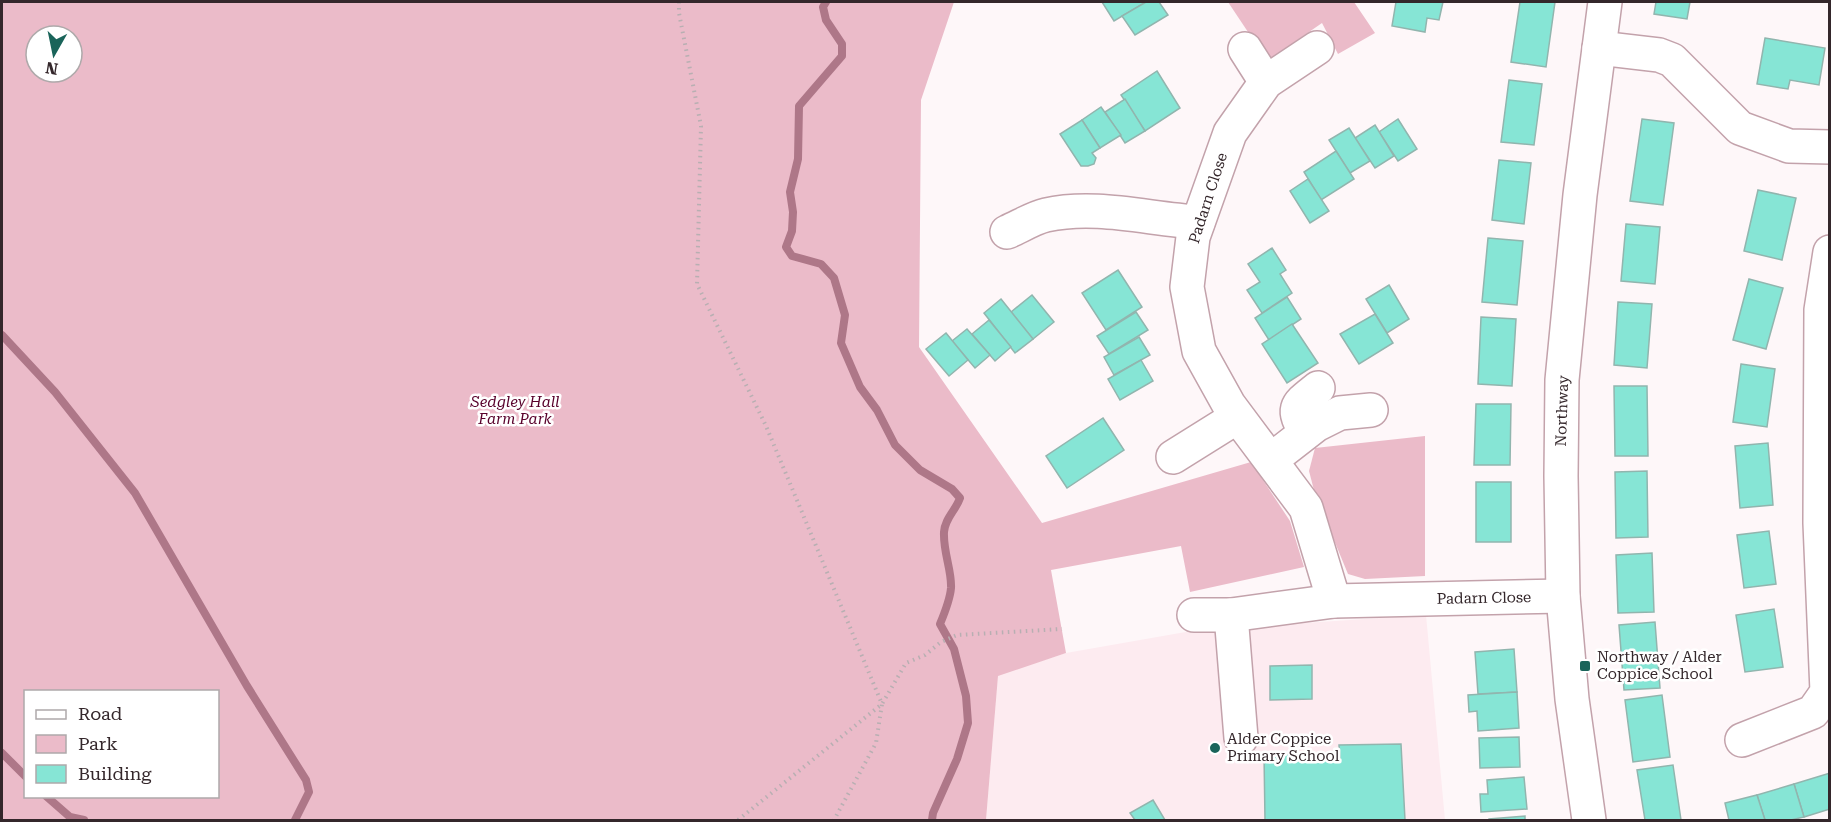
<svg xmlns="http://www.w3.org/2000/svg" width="1831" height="822" font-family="'Roboto Serif',serif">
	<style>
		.built { fill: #fdebf0 }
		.green { fill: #ebbbc9; fill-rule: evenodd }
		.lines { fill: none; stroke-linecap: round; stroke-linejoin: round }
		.stream { stroke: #ae7788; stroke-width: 8 }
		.building { fill: #86e5d5; stroke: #91b5ae; stroke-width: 1.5 }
		.minor-casing { stroke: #c3a2ab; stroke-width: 36 }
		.path { stroke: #b8afb2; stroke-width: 4; stroke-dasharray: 1.5 4.5; stroke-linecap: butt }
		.minor { stroke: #fff; stroke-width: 33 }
		.poi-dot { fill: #1a645a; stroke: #fff; stroke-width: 2 }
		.labels { text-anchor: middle; stroke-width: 5; stroke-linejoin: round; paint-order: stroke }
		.street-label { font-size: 15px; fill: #34272b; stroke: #fff }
		.park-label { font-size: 15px; font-style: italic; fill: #58002b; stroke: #fff }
		.poi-label { font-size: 15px; fill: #34272b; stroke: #fff; text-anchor: start }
	</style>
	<rect width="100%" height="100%" fill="#fef7f9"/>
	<path class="built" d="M 1426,615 L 1445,820 L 986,820 L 998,675 L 1066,653 L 1197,630 Z"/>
	<g class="green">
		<path d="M 2,2 L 954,2 L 921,100 L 919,347 L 1042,523 L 1251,462 L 1290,521 L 1304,567 L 1190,592 L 1181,546 L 1051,570 L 1066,653 L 998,676 L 986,820 L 2,820 ZM 36,36 L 72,36 L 72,72 L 36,72 ZM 26,692 L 218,692 L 218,796 L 26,796 Z"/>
		<path d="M 1228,2 L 1354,2 L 1375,33 L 1338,54 L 1322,23 L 1270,59 L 1252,38 Z"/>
		<path d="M 1425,436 L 1425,576 L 1365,579 L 1348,574 L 1315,494 L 1309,471 L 1315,448 Z"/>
	</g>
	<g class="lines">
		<g class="stream">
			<path d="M 826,2 L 823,7 L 826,20 L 842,44 L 842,56 L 799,106 L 798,159 L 790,192 L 793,212 L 792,231 L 786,247 L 792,256 L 821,264 L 834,278 L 845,315 L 841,343 L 860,387 L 877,410 L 895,445 L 920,470 L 952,489 L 960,498 C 956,510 945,518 944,532 C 943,552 952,571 951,588 C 950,600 945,612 940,624 L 954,649 L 966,696 L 968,723 L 957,759 L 933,813 L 932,820"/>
			<path d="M 2,335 L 55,392 L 135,493 L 247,686 L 306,780 L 309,792 L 295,820"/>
			<path d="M 2,753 L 26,777"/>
			<path d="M 46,796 L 70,817 L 84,820"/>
		</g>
	</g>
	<g class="building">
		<path d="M 1102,2 L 1146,2 L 1114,21 Z"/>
		<path d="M 1146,2 L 1159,2 L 1168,15 L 1135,35 L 1122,16 Z"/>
		<path d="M 1396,2 L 1443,2 L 1439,20 L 1427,18 L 1425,32 L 1392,26 Z"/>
		<path d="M 1520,2 L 1555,2 L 1546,67 L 1511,62 Z"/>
		<path d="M 1656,2 L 1690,2 L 1687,19 L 1654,14 Z"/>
		<path d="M 1765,38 L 1825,48 L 1819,85 L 1790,80 L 1788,89 L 1757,84 Z"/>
		<path d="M 1157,71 L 1180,108 L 1145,131 L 1121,95 Z"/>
		<path d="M 1509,80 L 1542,84 L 1534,145 L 1501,142 Z"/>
		<path d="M 1125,99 L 1145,131 L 1125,143 L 1105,112 Z"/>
		<path d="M 1101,107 L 1121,135 L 1100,148 L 1082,120 Z"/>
		<path d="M 1398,119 L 1417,149 L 1398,161 L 1379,132 Z"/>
		<path d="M 1642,119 L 1674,123 L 1663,205 L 1630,201 Z"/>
		<path d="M 1082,120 L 1100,148 L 1092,153 L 1096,158 L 1094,164 L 1088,166 L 1081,166 L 1060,134 Z"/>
		<path d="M 1375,125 L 1394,156 L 1375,168 L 1355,138 Z"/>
		<path d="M 1349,128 L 1370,161 L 1350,173 L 1329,140 Z"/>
		<path d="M 1336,151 L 1354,179 L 1321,200 L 1304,172 Z"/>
		<path d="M 1499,160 L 1531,163 L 1524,224 L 1492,220 Z"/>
		<path d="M 1308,179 L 1329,211 L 1310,223 L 1290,191 Z"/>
		<path d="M 1758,190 L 1796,198 L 1782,260 L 1744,251 Z"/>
		<path d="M 1626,224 L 1660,227 L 1655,284 L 1621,281 Z"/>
		<path d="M 1488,238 L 1523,241 L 1517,305 L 1482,302 Z"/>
		<path d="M 1272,248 L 1286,270 L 1280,274 L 1292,293 L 1262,313 L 1247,290 L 1260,282 L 1248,264 Z"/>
		<path d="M 1118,270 L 1142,307 L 1106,330 L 1082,293 Z"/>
		<path d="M 1749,279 L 1783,288 L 1766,349 L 1733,340 Z"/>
		<path d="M 1389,285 L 1409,319 L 1387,333 L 1366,299 Z"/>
		<path d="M 1032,295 L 1054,322 L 1033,339 L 1011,312 Z"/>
		<path d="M 1287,297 L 1301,319 L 1269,340 L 1255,318 Z"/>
		<path d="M 1001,299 L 1033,339 L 1015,353 L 984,313 Z"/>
		<path d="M 1618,302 L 1652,304 L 1647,368 L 1614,365 Z"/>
		<path d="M 1136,312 L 1148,330 L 1109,354 L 1097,336 Z"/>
		<path d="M 1375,314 L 1393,343 L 1359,364 L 1340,334 Z"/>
		<path d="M 1481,317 L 1516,319 L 1512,386 L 1478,384 Z"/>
		<path d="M 989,320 L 1011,347 L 995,361 L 972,334 Z"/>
		<path d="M 1292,324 L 1318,363 L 1287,383 L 1262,344 Z"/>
		<path d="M 967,329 L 990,355 L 975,368 L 952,341 Z"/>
		<path d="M 946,333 L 968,360 L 949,376 L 926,349 Z"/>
		<path d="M 1139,337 L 1150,355 L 1114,375 L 1104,357 Z"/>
		<path d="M 1141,360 L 1153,381 L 1120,400 L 1108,379 Z"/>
		<path d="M 1741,364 L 1775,369 L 1767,427 L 1733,422 Z"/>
		<path d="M 1614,386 L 1647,386 L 1648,456 L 1615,456 Z"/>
		<path d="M 1476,404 L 1511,404 L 1510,465 L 1474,465 Z"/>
		<path d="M 1103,418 L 1124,450 L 1067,488 L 1046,456 Z"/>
		<path d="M 1768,443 L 1773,505 L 1740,508 L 1735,446 Z"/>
		<path d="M 1647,471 L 1648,537 L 1616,538 L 1615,472 Z"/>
		<rect x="1476" y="482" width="35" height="60"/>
		<path d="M 1769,531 L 1776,584 L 1744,588 L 1737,535 Z"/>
		<path d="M 1652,553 L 1654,612 L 1618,613 L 1616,555 Z"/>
		<path d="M 1774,609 L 1783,667 L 1745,672 L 1736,615 Z"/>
		<path d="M 1655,622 L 1660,688 L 1624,690 L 1619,625 Z"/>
		<path d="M 1514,649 L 1517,692 L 1478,694 L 1475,652 Z"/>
		<path d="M 1312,665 L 1312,699 L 1270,700 L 1270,666 Z"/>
		<path d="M 1517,692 L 1519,728 L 1478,731 L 1477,711 L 1469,712 L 1468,695 Z"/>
		<path d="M 1662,695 L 1670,757 L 1633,762 L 1625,700 Z"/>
		<path d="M 1519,737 L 1520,767 L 1480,768 L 1479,738 Z"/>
		<path d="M 1401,744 L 1405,820 L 1265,820 L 1264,754 L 1296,754 L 1296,761 L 1340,760 L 1339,745 Z"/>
		<path d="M 1673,765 L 1681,820 L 1645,820 L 1637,770 Z"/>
		<path d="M 1830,773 L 1830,809 L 1804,817 L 1794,784 Z"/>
		<path d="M 1524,777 L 1527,809 L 1481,812 L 1480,794 L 1488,794 L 1487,780 Z"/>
		<path d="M 1794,784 L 1804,817 L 1791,820 L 1765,820 L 1757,795 Z"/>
		<path d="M 1757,795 L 1765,820 L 1729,820 L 1725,803 Z"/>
		<path d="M 1153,800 L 1165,820 L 1135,820 L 1130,813 Z"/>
		<path d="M 1525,816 L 1525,820 L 1489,820 L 1489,819 Z"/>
	</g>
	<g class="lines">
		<g class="minor-casing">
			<g id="minor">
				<path d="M 1317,48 L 1266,82 L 1230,133 L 1193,237 L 1187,287 L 1199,351 L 1229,405 L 1306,508 L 1334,601"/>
				<path d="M 1599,48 L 1659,55 L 1672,60 L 1740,128 L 1789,146 L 1830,147"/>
				<path d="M 1245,49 L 1266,82"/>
				<path d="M 1007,232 C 1019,227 1033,218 1046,215 C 1096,204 1148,219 1198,222"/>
				<path d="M 1306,432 C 1290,407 1297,405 1318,388"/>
				<path d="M 1173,457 L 1237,417"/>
				<path d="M 1271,460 L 1316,425 L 1340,413 L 1371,410"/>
				<path d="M 1194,615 L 1231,615 L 1334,601 L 1563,596"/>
				<path d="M 1231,615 L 1241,738"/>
				<path d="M 1742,740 L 1813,712 L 1827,692 L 1820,523 L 1821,310 L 1830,252"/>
				<path d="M 1589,820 L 1572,699 L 1563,596 L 1561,476 L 1562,380 L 1580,195 L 1605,2"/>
			</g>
		</g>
		<g class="path">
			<path d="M 679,2 L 679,13 L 701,126 L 697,284 L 766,426 L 882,704 L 876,743 L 834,820"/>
			<path d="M 738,820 L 882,704 L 906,663 L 925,655 L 941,642 L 957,635 L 1062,629"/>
		</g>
		<use href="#minor" class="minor"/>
	</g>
	<g class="poi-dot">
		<rect x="1579" y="660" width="12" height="12" rx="3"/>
		<circle cx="1215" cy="748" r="6"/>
	</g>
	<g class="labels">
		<g class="street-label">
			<text transform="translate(1208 198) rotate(-72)" y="5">Padarn Close</text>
			<text transform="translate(1562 411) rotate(-88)" y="5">Northway</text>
			<text transform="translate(1484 598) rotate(-1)" y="5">Padarn Close</text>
		</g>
		<g class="park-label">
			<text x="515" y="407">Sedgley Hall<tspan x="515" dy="17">Farm Park</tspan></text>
		</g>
		<g class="poi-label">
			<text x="1597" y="662">Northway / Alder<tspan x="1597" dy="17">Coppice School</tspan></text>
			<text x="1227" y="744">Alder Coppice<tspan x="1227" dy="17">Primary School</tspan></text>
		</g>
	</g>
	<rect width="1831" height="822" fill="none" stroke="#34272b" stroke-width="6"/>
	<rect x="24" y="690" width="195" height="108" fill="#ffffff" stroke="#aea9aa" stroke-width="1.5"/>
	<rect x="36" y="710" width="30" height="9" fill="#ffffff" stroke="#aea9aa" stroke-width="1.5"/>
	<text x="78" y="720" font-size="18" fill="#34272b">Road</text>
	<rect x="36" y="735" width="30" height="18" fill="#ebbbc9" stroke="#aea9aa" stroke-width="1.5"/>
	<text x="78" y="750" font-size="18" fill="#34272b">Park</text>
	<rect x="36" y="765" width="30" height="18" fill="#86e5d5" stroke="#aea9aa" stroke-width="1.5"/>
	<text x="78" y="780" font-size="18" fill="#34272b">Building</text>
	<g transform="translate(54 54) rotate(189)"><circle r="28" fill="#ffffff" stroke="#aea9aa" stroke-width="1.5"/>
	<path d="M0-4.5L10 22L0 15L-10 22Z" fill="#1a645a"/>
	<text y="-9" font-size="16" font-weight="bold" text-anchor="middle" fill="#34272b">N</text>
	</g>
</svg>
